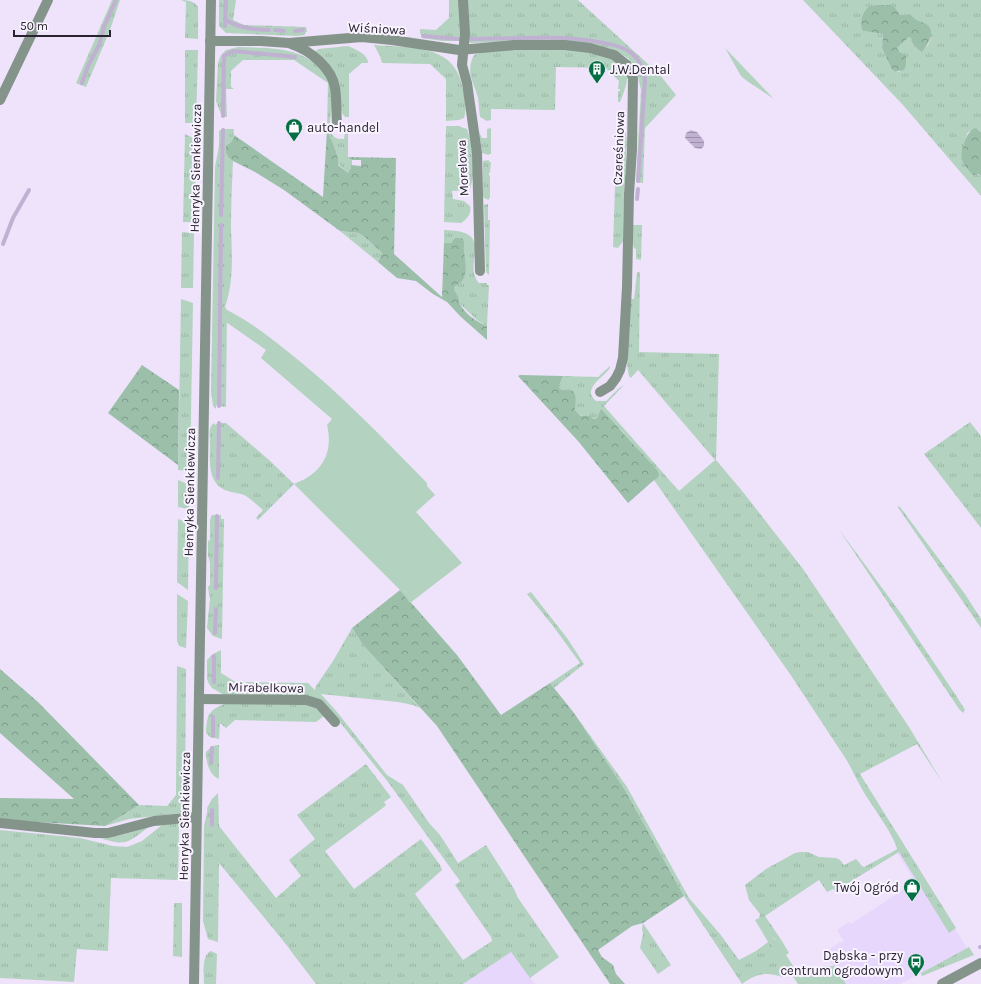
<svg xmlns="http://www.w3.org/2000/svg" width="981" height="984" font-family="Karla,sans-serif">
	<style>
		.built { fill: #e8d7fc }
		.grass { fill: url(#grass-tufts); fill-rule: evenodd }
		.forest { fill: url(#forest-crowns) }
		.garden { fill: #b4d2c0 }
		.water { fill: url(#water-rules) }
		.lines { fill: none; stroke-linecap: round; stroke-linejoin: round }
		.stream { stroke: #c0b1d2; stroke-width: 4 }
		.minor { stroke: #85948b; stroke-width: 10 }
		.tertiary { stroke: #85948b; stroke-width: 10 }
		.labels { text-anchor: middle; stroke-width: 4; stroke-linejoin: round; paint-order: stroke }
		.street-label { font-size: 13px; fill: #28232e; stroke: #f8f3ff }
		.poi-label { font-size: 13px; fill: #28232e; stroke: #f8f3ff; text-anchor: start }
	</style>
	<defs>
		<pattern id="grass-tufts" width="24" height="20" patternUnits="userSpaceOnUse"><rect width="24" height="20" fill="#b4d2c0"/><path d="M3 7l-1-3M5 7V3M7 7l1-3M15 17l-1-3M17 17v-4M19 17l1-3" fill="none" stroke="#9bb4a5"/></pattern>
		<pattern id="forest-crowns" width="20" height="18" patternUnits="userSpaceOnUse"><rect width="20" height="18" fill="#9cbfaa"/><path d="M2 6a3 3 0 1 1 6 0M12 15a3 3 0 1 1 6 0" fill="none" stroke="#7f9b8b"/></pattern>
		<pattern id="water-rules" width="6" height="5" patternUnits="userSpaceOnUse"><rect width="6" height="5" fill="#c0b1d2"/><path d="M0 2.5h6" fill="none" stroke="#9c90ab"/></pattern>
	</defs>
	<rect width="100%" height="100%" fill="#eee3fb"/>
	<g class="built">
		<path d="M 905,847 L 967,948 L 900,984 L 846,984 L 824,953 L 840,942 L 841,943 L 844,941 L 837,930 L 849,922 L 851,924 L 915,882 L 897,853 Z"/>
		<path d="M 511,952 L 535,984 L 463,984 Z"/>
	</g>
	<g class="grass">
		<path d="M 112,0 L 120,0 L 110,30 L 86,87 L 76,83 Z"/>
		<path d="M 181,0 C 187,0 195,1 198,7 L 198,39 L 185,38 L 186,2 Z"/>
		<path d="M 219,0 L 236,0 L 233,20 L 244,25 L 306,27 L 307,31 L 304,35 L 297,36 L 226,33 L 219,26 Z"/>
		<path d="M 449,0 L 459,0 L 462,28 L 458,41 L 443,41 L 415,37 L 423,38 L 420,33 L 420,29 L 436,30 L 449,18 Z"/>
		<path d="M 466,0 L 578,0 L 660,75 L 676,95 L 645,128 L 643,183 L 637,182 L 636,181 L 641,90 L 637,72 L 633,64 L 628,58 L 611,49 L 590,44 L 502,42 L 469,43 Z"/>
		<path d="M 803,0 L 981,0 L 981,132 L 978,129 L 968,132 C 963,144 957,161 969,171 C 973,174 978,174 981,176 L 981,196 L 903,105 ZM 877,5 L 889,5 L 900,15 L 910,14 L 913,18 L 921,22 L 931,38 L 928,45 L 922,51 C 917,48 911,44 911,38 L 909,37 L 897,48 L 898,52 L 902,54 L 900,72 L 895,72 L 891,68 L 882,48 L 883,34 L 863,31 Z"/>
		<path d="M 374,45 C 411,48 456,43 463,90 C 465,99 467,110 464,118 L 459,120 L 446,121 L 446,79 L 430,64 L 382,63 L 380,56 Z"/>
		<path d="M 348,46 C 355,49 368,54 368,63 L 362,63 L 349,74 L 349,117 L 345,117 L 342,113 L 339,101 L 314,53 L 318,49 Z"/>
		<path d="M 238,47 C 266,48 298,46 319,67 C 321,69 326,72 327,75 C 330,80 332,94 333,99 C 333,111 321,141 344,139 L 345,132 L 348,132 L 348,157 L 352,160 L 352,168 L 348,173 L 338,164 C 340,154 330,140 327,129 L 328,83 L 294,60 L 243,60 L 231,71 L 231,87 L 234,89 L 226,89 L 227,117 L 222,117 L 216,101 L 218,63 L 221,55 L 226,50 Z"/>
		<path d="M 534,48 C 557,49 619,47 627,75 C 628,82 623,95 620,102 L 618,102 L 618,91 L 620,91 L 620,89 L 618,89 L 619,81 L 606,68 L 556,67 L 555,110 L 491,109 L 491,120 L 487,121 L 480,117 C 479,111 479,105 478,98 C 474,82 465,72 474,55 L 482,52 Z"/>
		<path d="M 725,48 L 774,99 L 747,81 L 741,76 Z"/>
		<path d="M 185,50 L 198,50 L 196,123 L 185,123 Z"/>
		<path d="M 446,126 L 458,126 L 467,129 C 472,142 477,179 469,190 L 452,191 L 453,199 L 464,201 L 470,206 C 472,214 467,219 461,223 L 444,222 Z"/>
		<path d="M 617,127 L 621,127 L 624,129 L 626,133 L 627,142 L 624,194 L 623,241 L 618,248 L 613,247 Z"/>
		<path d="M 491,128 L 491,154 L 489,154 L 489,155 L 482,153 L 479,132 L 482,138 L 487,138 L 487,129 Z"/>
		<path d="M 222,129 L 234,129 L 233,140 L 228,144 L 229,158 L 233,161 C 232,183 231,205 231,228 C 232,255 234,281 225,307 L 227,310 L 226,407 L 218,406 L 216,405 L 216,409 L 213,406 L 211,391 L 215,167 L 219,146 L 219,131 Z"/>
		<path d="M 185,134 L 193,138 L 196,142 L 195,222 L 183,222 Z"/>
		<path d="M 489,160 L 489,162 L 491,162 L 490,172 L 489,173 L 489,175 L 490,176 L 490,198 L 489,198 L 489,200 L 484,198 L 483,196 L 483,161 Z"/>
		<path d="M 488,204 L 488,220 L 490,220 L 489,275 L 486,272 L 484,205 Z"/>
		<path d="M 633,225 L 642,225 L 641,260 L 636,259 L 636,249 L 634,248 L 633,245 Z"/>
		<path d="M 444,230 C 498,231 461,262 479,283 L 487,283 L 487,285 L 489,285 L 487,326 L 478,321 L 461,305 L 453,287 L 462,280 L 463,249 L 453,241 L 451,243 L 444,243 Z"/>
		<path d="M 340,231 L 358,233 L 365,237 L 382,253 L 378,262 Z"/>
		<path d="M 182,232 L 193,233 L 194,234 L 193,288 L 181,288 Z"/>
		<path d="M 637,272 L 640,272 L 639,352 L 719,354 L 716,460 L 743,492 L 803,569 L 909,727 L 944,785 L 917,744 L 860,774 L 956,928 L 949,933 L 899,852 L 835,891 L 833,889 L 827,892 L 819,880 L 765,916 L 782,941 C 770,941 767,926 759,918 L 760,914 L 749,900 L 745,885 L 766,869 L 795,853 L 800,852 L 808,852 L 819,857 L 836,858 L 840,860 L 844,865 L 856,859 L 862,866 L 864,867 L 894,851 L 897,849 C 894,834 870,804 862,789 C 855,777 850,764 842,753 L 790,674 L 654,480 L 658,478 L 641,453 L 621,430 L 599,415 L 597,418 C 589,420 581,417 575,410 L 575,396 L 570,390 L 560,389 L 559,386 L 563,376 L 598,377 L 610,366 L 610,368 C 603,378 581,389 596,401 L 606,401 L 618,389 L 624,385 L 604,406 L 679,491 L 715,460 L 638,370 L 631,378 L 629,376 L 627,365 L 630,299 L 634,299 Z"/>
		<path d="M 181,299 L 193,303 L 190,471 L 178,470 Z"/>
		<path d="M 970,422 L 981,436 L 981,528 L 924,454 Z"/>
		<path d="M 214,423 L 215,425 L 218,423 L 226,423 L 269,460 L 294,484 L 258,520 L 256,518 L 263,510 C 258,506 252,500 246,496 C 241,493 234,493 228,491 C 207,484 210,462 210,443 C 210,436 208,427 214,423 Z"/>
		<path d="M 178,480 L 190,485 L 189,509 L 178,507 Z"/>
		<path d="M 897,506 L 900,507 L 965,594 L 981,619 L 981,628 Z"/>
		<path d="M 212,515 L 221,515 L 221,519 L 224,519 L 222,639 L 213,636 L 207,628 L 210,599 L 208,587 L 210,585 L 210,563 L 208,555 L 208,541 L 210,540 L 210,520 Z"/>
		<path d="M 178,519 L 189,523 L 188,590 L 177,582 Z"/>
		<path d="M 838,528 L 902,615 L 957,697 L 965,710 L 963,713 L 959,709 Z"/>
		<path d="M 531,592 L 567,638 L 584,664 L 554,688 L 550,683 L 580,663 L 553,626 L 527,594 Z"/>
		<path d="M 177,594 L 188,601 L 186,648 L 179,646 L 177,641 Z"/>
		<path d="M 352,628 L 363,645 L 420,708 L 413,705 L 398,702 L 321,694 L 337,712 L 387,775 L 403,785 L 429,823 L 440,835 L 458,863 L 486,845 L 514,889 L 518,898 L 559,957 L 530,978 L 511,952 L 463,984 L 316,984 L 281,938 L 219,863 L 218,940 L 218,942 L 208,939 L 203,921 L 204,826 C 205,820 208,813 207,808 L 212,799 L 218,793 L 219,826 L 276,898 L 301,876 L 289,860 L 315,839 L 297,815 L 366,764 L 391,797 L 384,802 L 386,805 L 384,807 L 325,851 L 354,889 L 421,839 L 440,865 L 442,870 L 415,894 L 463,960 L 492,941 L 491,937 L 455,885 L 460,881 L 388,782 L 322,700 L 308,696 L 226,696 L 212,688 L 209,684 L 207,679 L 207,660 L 213,654 L 221,650 L 221,673 L 234,681 L 244,682 L 244,694 L 246,694 L 246,682 L 308,683 L 315,690 L 316,686 L 333,661 Z"/>
		<path d="M 177,666 L 186,669 L 185,811 L 183,813 L 129,819 L 105,826 L 139,805 L 167,806 L 176,795 Z"/>
		<path d="M 227,703 L 302,704 L 316,708 L 324,716 L 316,722 L 235,720 L 226,728 L 220,723 L 219,739 L 210,737 L 206,733 C 207,713 209,710 227,703 Z"/>
		<path d="M 574,713 L 627,787 L 689,898 L 720,934 L 739,960 L 756,951 L 768,942 L 755,920 L 791,973 L 783,977 C 765,972 757,973 742,984 L 684,896 L 625,790 Z"/>
		<path d="M 219,745 L 219,779 C 209,775 206,762 206,752 L 212,746 Z"/>
		<path d="M 176,823 L 179,824 L 178,880 L 111,878 L 108,951 L 77,949 L 74,982 L 0,978 L 0,830 L 80,838 L 113,846 L 127,847 L 142,841 L 162,825 Z"/>
		<path d="M 150,826 C 124,846 125,846 94,836 Z"/>
		<path d="M 174,903 L 182,903 L 182,957 L 173,956 Z"/>
		<path d="M 643,923 L 671,965 L 658,974 L 640,948 L 643,934 L 642,929 Z"/>
		<path d="M 969,947 L 974,955 L 922,976 L 921,973 Z"/>
		<path d="M 211,951 L 217,954 L 216,984 L 204,984 C 204,975 201,955 211,951 Z"/>
	</g>
	<g class="forest">
		<path d="M 877,5 L 893,5 L 900,15 L 910,14 C 916,21 919,20 926,24 C 937,31 928,45 922,52 C 917,48 911,44 911,38 L 909,37 L 897,48 L 899,52 L 906,55 L 906,65 L 904,70 L 895,72 L 891,68 L 882,48 L 883,34 L 863,31 C 859,24 862,11 870,6 C 871,6 877,5 877,5 Z"/>
		<path d="M 976,128 L 981,132 L 981,176 L 979,174 L 973,175 C 969,171 963,166 962,160 C 960,151 966,130 976,128 Z"/>
		<path d="M 327,129 C 330,140 340,154 338,165 L 348,173 L 351,168 L 351,165 L 361,166 L 361,160 L 352,160 L 348,157 L 396,158 L 394,254 L 442,297 L 444,243 L 451,243 L 455,238 L 462,238 L 464,242 C 462,253 470,271 462,281 C 460,283 456,285 454,287 C 454,291 456,292 457,295 C 459,298 459,301 460,304 C 464,313 478,323 487,326 L 487,340 L 461,317 L 447,302 L 433,294 L 416,281 L 397,278 L 378,262 L 382,253 L 365,237 L 358,233 L 340,231 L 284,190 L 255,172 L 233,161 L 229,158 L 226,153 L 226,146 L 233,140 L 234,135 L 323,197 Z"/>
		<path d="M 142,365 L 179,390 L 178,465 L 108,413 Z"/>
		<path d="M 520,375 L 563,376 L 559,386 L 560,389 C 563,390 568,389 571,390 C 578,393 575,404 575,410 L 581,416 L 589,416 L 594,419 L 597,418 L 601,409 L 603,411 L 657,470 L 659,474 L 658,478 L 654,480 L 628,503 L 578,441 L 518,376 Z"/>
		<path d="M 400,590 L 457,655 L 501,715 L 550,683 L 574,713 L 625,790 L 684,896 L 643,923 L 632,926 L 598,950 L 602,957 L 613,965 L 616,974 L 625,984 L 610,984 L 437,726 L 363,645 L 352,628 Z"/>
		<path d="M 0,669 L 38,702 L 139,805 L 105,826 L 0,820 L 0,798 L 74,799 L 0,733 Z"/>
	</g>
	<g class="garden">
		<path d="M 227,310 C 249,321 268,336 287,351 C 337,390 382,437 427,483 L 427,486 L 435,495 L 416,512 L 462,563 L 410,603 L 400,590 L 294,484 C 321,474 334,454 327,425 L 332,419 L 261,358 L 266,350 L 226,322 Z"/>
		<path d="M 759,918 L 764,923 L 774,939 L 782,941 L 789,953 L 786,955 L 801,978 L 819,966 L 834,966 L 846,984 L 798,984 L 755,920 Z"/>
	</g>
	<path class="water" d="M 691,130 L 697,132 L 704,141 L 704,146 L 701,149 L 695,148 L 685,138 L 686,133 Z"/>
	<g class="lines">
		<g class="stream">
			<path d="M 225,19 C 239,29 253,29 269,30"/>
			<path d="M 225,26 L 226,0"/>
			<path d="M 275,30 L 284,31"/>
			<path d="M 295,31 L 303,30"/>
			<path d="M 423,36 L 459,39"/>
			<path d="M 471,39 C 515,39 560,34 604,43 C 613,45 622,46 630,52 C 640,59 643,69 645,81 L 638,181"/>
			<path d="M 82,83 L 88,66 L 99,45 L 104,27 L 116,0"/>
			<path d="M 223,116 L 224,56 L 233,51 L 295,57"/>
			<path d="M 637,199 L 638,189"/>
			<path d="M 221,215 L 223,130"/>
			<path d="M 3,244 L 13,218 L 29,190"/>
			<path d="M 219,406 L 221,225"/>
			<path d="M 218,478 L 219,423"/>
			<path d="M 216,588 L 217,516"/>
			<path d="M 215,633 L 216,609"/>
			<path d="M 214,682 L 214,656"/>
			<path d="M 213,736 L 213,717"/>
			<path d="M 211,763 L 212,748"/>
			<path d="M 212,825 L 212,810"/>
			<path d="M 980,947 L 981,947"/>
		</g>
		<g class="minor">
			<path d="M 463,0 L 465,33 L 462,65 L 467,83 L 477,153 L 480,271"/>
			<path d="M 210,41 L 261,41 L 289,43 L 362,37 L 392,40 L 459,50 L 515,45 L 565,45 L 590,48 L 614,55 L 627,65 L 633,78 L 632,150 L 629,194 L 627,287 L 623,358 L 620,370 L 616,378 L 610,386 L 600,392"/>
			<path d="M 291,44 C 310,50 332,68 335,88 C 337,100 336,112 337,123"/>
			<path d="M 0,100 L 48,0"/>
			<path d="M 199,699 L 306,700 L 319,704 L 335,722"/>
			<path d="M 0,823 L 95,833 L 108,833 L 154,821 L 196,817"/>
		</g>
		<g class="tertiary">
			<path d="M 194,984 L 211,0"/>
			<path d="M 942,984 L 981,963"/>
		</g>
	</g>
	<defs>
		<g id="building-pin" transform="scale(0.9)"><path d="M0 17L-7.5 6A9.5 9.5 0 1 1 7.5 6Z" fill="#056e45" stroke="#f8f3ff"/><path d="M-4-6H4V6H1V3H-1V6H-4ZM-2.5-4.3h1.7v1.8h-1.7ZM.8-4.3h1.7v1.8H.8ZM-2.5-1h1.7V.8h-1.7ZM.8-1h1.7V.8H.8Z" fill="#fff"/></g>
		<g id="shop-pin" transform="scale(0.9)"><path d="M0 17L-7.5 6A9.5 9.5 0 1 1 7.5 6Z" fill="#056e45" stroke="#f8f3ff"/><path d="M-5-2.5h2.3a2.7 3.5 0 0 1 5.4 0H5L5.5 6h-11ZM-1.5-2.5h3a1.5 2.3 0 0 0-3 0Z" fill="#fff"/></g>
		<g id="bus-pin" transform="scale(0.9)"><path d="M0 17L-7.5 6A9.5 9.5 0 1 1 7.5 6Z" fill="#056e45" stroke="#f8f3ff"/><path d="M-5-6H5V4H4V6H2V4H-2V6H-4V4H-5ZM-3.5-4V0h7V-4ZM-3.5 1.2v1.5H-2V1.2ZM2 1.2v1.5H3.5V1.2Z" fill="#fff"/></g>
	</defs>
	<g fill-rule="evenodd">
		<use href="#building-pin" x="597" y="69"/>
		<use href="#shop-pin" x="294" y="127"/>
		<use href="#shop-pin" x="912" y="887"/>
		<use href="#bus-pin" x="916" y="962"/>
	</g>
	<g class="labels">
		<g class="street-label">
			<text transform="translate(377 28) rotate(3)" y="5">Wiśniowa</text>
			<text transform="translate(618 148) rotate(-88)" y="5">Czereśniowa</text>
			<text transform="translate(195 168) rotate(-89)" y="5">Henryka Sienkiewicza</text>
			<text transform="translate(462 168) rotate(-93)" y="5">Morelowa</text>
			<text transform="translate(189 492) rotate(-89)" y="5">Henryka Sienkiewicza</text>
			<text transform="translate(266 687) rotate(1)" y="5">Mirabelkowa</text>
			<text transform="translate(184 816) rotate(-89)" y="5">Henryka Sienkiewicza</text>
		</g>
		<g class="poi-label">
			<text x="610" y="74">J.W.Dental</text>
			<text x="307" y="132">auto-handel</text>
			<text x="899" y="892" text-anchor="end">Twój Ogród</text>
			<text x="903" y="960" text-anchor="end">Dąbska - przy<tspan x="903" dy="15">centrum ogrodowym</tspan></text>
		</g>
	</g>
	<path d="M14 30v6h96v-6" fill="none" stroke="#28232e" stroke-width="2"/>
	<text x="20" y="30" font-size="12" fill="#28232e" stroke="#f8f3ff" stroke-width="3" paint-order="stroke">50 m</text>
</svg>
